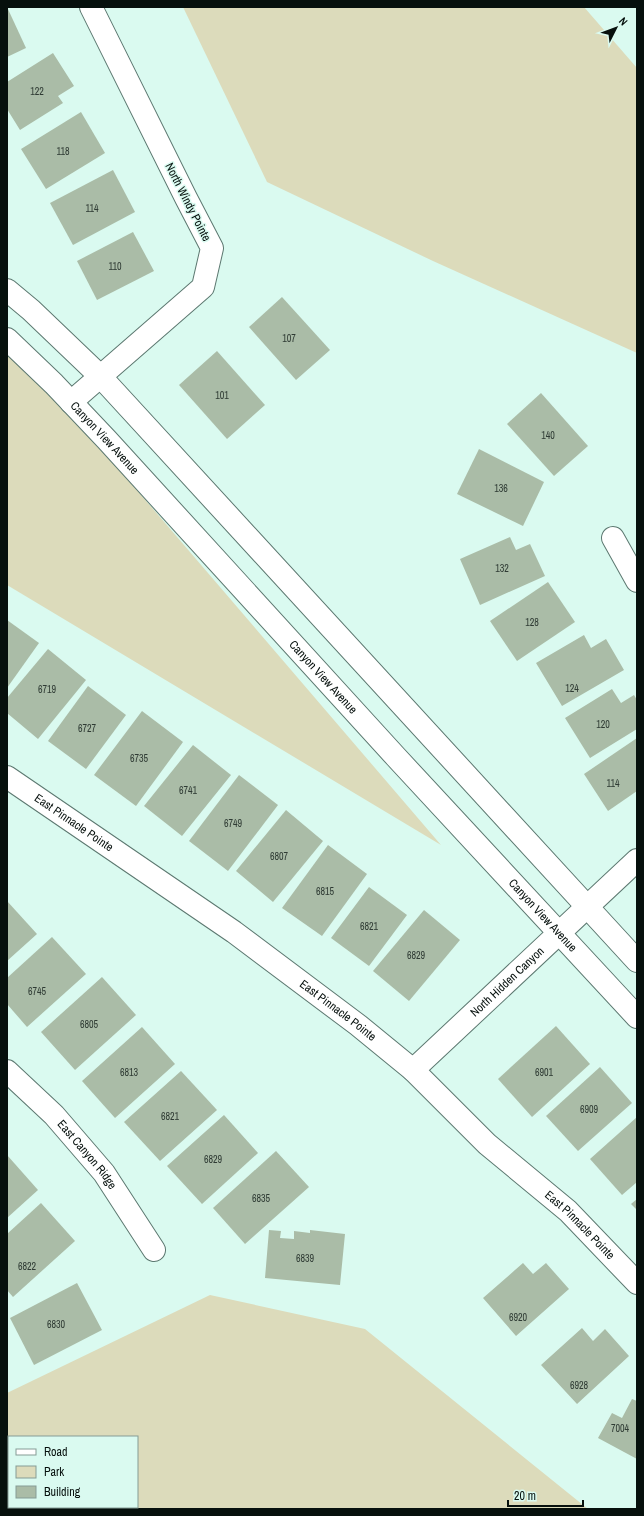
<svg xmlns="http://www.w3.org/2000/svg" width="644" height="1516" font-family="'Archivo Narrow',sans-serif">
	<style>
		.green { fill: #dcdbbb; fill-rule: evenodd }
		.building { fill: #aabca7 }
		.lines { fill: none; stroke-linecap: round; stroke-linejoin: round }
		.street-casing { stroke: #5c7870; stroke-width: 24 }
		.secondary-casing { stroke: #5c7870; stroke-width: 24 }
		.street { stroke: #fff; stroke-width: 22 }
		.secondary { stroke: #fff; stroke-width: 22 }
		.labels { text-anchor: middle; stroke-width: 3; stroke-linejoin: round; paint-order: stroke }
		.number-label { font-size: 10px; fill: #2f3b34 }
		.street-label { font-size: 12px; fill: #06100d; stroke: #dafaf0 }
	</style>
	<rect width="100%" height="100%" fill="#dafaf0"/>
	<g class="green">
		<path d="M 183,7 L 584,7 L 637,68 L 637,353 L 433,261 L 267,182 Z"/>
		<path d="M 7,332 L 40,377 L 441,845 L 7,585 Z"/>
		<path d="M 210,1295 L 365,1329 L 588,1509 L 7,1509 L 7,1393 ZM 9,1437 L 137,1437 L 137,1507 L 9,1507 Z"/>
	</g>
	<g class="building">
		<path d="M 7,7 L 26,48 L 7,57 Z"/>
		<path d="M 53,53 L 74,86 L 58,96 L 63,103 L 20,130 L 7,109 L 7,82 Z"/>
		<path d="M 81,112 L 105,153 L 46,189 L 21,149 Z"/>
		<path d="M 113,170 L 135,212 L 73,245 L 50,203 Z"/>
		<path d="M 133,232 L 154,271 L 97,300 L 77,261 Z"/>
		<path d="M 282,297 L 330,350 L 296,380 L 249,327 Z"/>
		<path d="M 217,351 L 265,405 L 227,439 L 179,385 Z"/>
		<path d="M 541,393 L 588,446 L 554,476 L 507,424 Z"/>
		<path d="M 479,449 L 544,482 L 523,526 L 457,494 Z"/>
		<path d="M 510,537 L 516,550 L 530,544 L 545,576 L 480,605 L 460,559 Z"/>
		<path d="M 548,582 L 575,622 L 517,661 L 490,621 Z"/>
		<path d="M 7,620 L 39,643 L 7,688 Z"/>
		<path d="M 584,635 L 591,648 L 606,639 L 624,670 L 562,706 L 536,663 Z"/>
		<path d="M 48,649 L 86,680 L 38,739 L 7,713 L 7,698 Z"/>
		<path d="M 88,686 L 126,715 L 86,769 L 48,741 Z"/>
		<path d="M 612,689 L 621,703 L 634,695 L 637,700 L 637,729 L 590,758 L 565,718 Z"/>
		<path d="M 142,711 L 183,742 L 136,806 L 94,775 Z"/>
		<path d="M 637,738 L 637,791 L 608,811 L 584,774 Z"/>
		<path d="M 193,745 L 231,775 L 182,836 L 144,806 Z"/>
		<path d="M 239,775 L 278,805 L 228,871 L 189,841 Z"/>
		<path d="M 286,810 L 323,841 L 273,902 L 236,871 Z"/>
		<path d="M 328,845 L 367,874 L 322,936 L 282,908 Z"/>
		<path d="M 369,887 L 407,915 L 369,966 L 331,938 Z"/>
		<path d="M 7,901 L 37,934 L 7,961 Z"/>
		<path d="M 424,910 L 460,940 L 409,1001 L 373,971 Z"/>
		<path d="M 52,937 L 86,974 L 27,1027 L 7,1004 L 7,978 Z"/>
		<path d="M 102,977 L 136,1015 L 75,1070 L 41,1032 Z"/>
		<path d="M 556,1026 L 590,1064 L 532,1117 L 498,1079 Z"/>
		<path d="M 142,1027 L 175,1064 L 115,1118 L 82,1081 Z"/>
		<path d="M 600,1067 L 632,1103 L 578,1151 L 546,1116 Z"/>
		<path d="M 181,1071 L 217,1110 L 160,1161 L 124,1122 Z"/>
		<path d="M 224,1115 L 258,1153 L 202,1204 L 167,1166 Z"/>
		<path d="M 637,1117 L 637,1182 L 622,1195 L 590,1159 Z"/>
		<path d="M 276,1151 L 309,1187 L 245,1244 L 213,1208 Z"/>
		<path d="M 7,1155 L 38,1190 L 7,1218 Z"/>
		<path d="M 637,1199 L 637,1210 L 631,1204 Z"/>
		<path d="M 41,1203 L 75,1241 L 13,1297 L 7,1290 L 7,1234 Z"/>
		<path d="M 269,1230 L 281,1231 L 280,1238 L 294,1239 L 294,1231 L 310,1233 L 310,1230 L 345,1234 L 340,1285 L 265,1278 Z"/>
		<path d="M 523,1263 L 533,1274 L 546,1263 L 569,1289 L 516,1336 L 483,1298 Z"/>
		<path d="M 77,1283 L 102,1330 L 34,1365 L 10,1318 Z"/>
		<path d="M 582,1328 L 593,1341 L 605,1329 L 629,1356 L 577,1404 L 541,1365 Z"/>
		<path d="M 632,1399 L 637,1401 L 637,1459 L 598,1438 L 612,1413 L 622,1418 Z"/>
	</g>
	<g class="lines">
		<g class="street-casing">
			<g id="street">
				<path d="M 71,402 L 203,287 L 212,248 L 186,198 L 91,7"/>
				<path d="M 613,538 L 637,581"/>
				<path id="s1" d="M 7,777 L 234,932 L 358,1025 L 413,1070 L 487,1144 L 568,1211 L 637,1283"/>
				<path id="s2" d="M 413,1070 L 637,860"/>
				<path id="s3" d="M 7,1071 L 54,1115 L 104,1173 L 154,1250"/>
			</g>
		</g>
		<g class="secondary-casing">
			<g id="secondary">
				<path d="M 7,290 L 31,310 L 100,376 L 637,961"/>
				<path id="s4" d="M 7,339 L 54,384 L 107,440 L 396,757 L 637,1017"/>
			</g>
		</g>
		<use href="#street" class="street"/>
		<use href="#secondary" class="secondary"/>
	</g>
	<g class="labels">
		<g class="number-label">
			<text x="37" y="95">122</text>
			<text x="63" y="155">118</text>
			<text x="92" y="212">114</text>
			<text x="115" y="270">110</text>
			<text x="289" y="342">107</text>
			<text x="222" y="399">101</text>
			<text x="548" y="439">140</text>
			<text x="501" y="492">136</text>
			<text x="502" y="572">132</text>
			<text x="532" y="626">128</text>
			<text x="572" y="692">124</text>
			<text x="47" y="693">6719</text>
			<text x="603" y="728">120</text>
			<text x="87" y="732">6727</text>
			<text x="139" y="762">6735</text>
			<text x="613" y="787">114</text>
			<text x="188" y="794">6741</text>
			<text x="233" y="827">6749</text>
			<text x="279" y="860">6807</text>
			<text x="325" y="895">6815</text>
			<text x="369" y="930">6821</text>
			<text x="416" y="959">6829</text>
			<text x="37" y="995">6745</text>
			<text x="89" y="1028">6805</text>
			<text x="129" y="1076">6813</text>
			<text x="544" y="1076">6901</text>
			<text x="589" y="1113">6909</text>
			<text x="170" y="1120">6821</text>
			<text x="213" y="1163">6829</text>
			<text x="261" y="1202">6835</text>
			<text x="305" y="1262">6839</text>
			<text x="27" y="1270">6822</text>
			<text x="518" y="1321">6920</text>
			<text x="56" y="1328">6830</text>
			<text x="579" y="1389">6928</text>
			<text x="620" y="1432">7004</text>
		</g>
		<g class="street-label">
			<text transform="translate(188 202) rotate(63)" y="4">North Windy Pointe</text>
			<text dy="4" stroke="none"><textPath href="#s4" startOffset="139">Canyon View Avenue</textPath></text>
			<text dy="4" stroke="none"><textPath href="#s4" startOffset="463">Canyon View Avenue</textPath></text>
			<text dy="4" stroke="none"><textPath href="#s1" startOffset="81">East Pinnacle Pointe</textPath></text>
			<text dy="4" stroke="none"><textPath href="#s4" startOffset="787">Canyon View Avenue</textPath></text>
			<text dy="4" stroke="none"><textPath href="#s2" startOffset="129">North Hidden Canyon</textPath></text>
			<text dy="4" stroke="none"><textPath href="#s1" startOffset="405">East Pinnacle Pointe</textPath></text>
			<text dy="4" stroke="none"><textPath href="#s3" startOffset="116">East Canyon Ridge</textPath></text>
			<text dy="4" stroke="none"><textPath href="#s1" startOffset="729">East Pinnacle Pointe</textPath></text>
		</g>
	</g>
	<rect width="644" height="1516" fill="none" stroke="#06100d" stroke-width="16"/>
	<rect x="8" y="1436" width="130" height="72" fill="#dafaf0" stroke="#859c95"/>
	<rect x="16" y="1449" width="20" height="6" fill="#ffffff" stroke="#859c95"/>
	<text x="44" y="1456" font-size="12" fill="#06100d">Road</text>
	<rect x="16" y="1466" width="20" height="12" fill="#dcdbbb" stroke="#859c95"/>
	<text x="44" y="1476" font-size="12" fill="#06100d">Park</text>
	<rect x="16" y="1486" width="20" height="12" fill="#aabca7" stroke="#859c95"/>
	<text x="44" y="1496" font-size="12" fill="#06100d">Building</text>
	<g transform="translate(616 28) rotate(48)" stroke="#dafaf0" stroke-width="3" paint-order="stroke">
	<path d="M0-3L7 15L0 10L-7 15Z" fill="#06100d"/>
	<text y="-6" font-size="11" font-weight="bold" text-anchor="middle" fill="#06100d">N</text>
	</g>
	<path d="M508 1500v6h75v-6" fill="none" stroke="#06100d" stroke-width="2"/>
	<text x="514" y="1500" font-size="12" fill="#06100d" stroke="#dafaf0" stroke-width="3" paint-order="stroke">20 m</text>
</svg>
